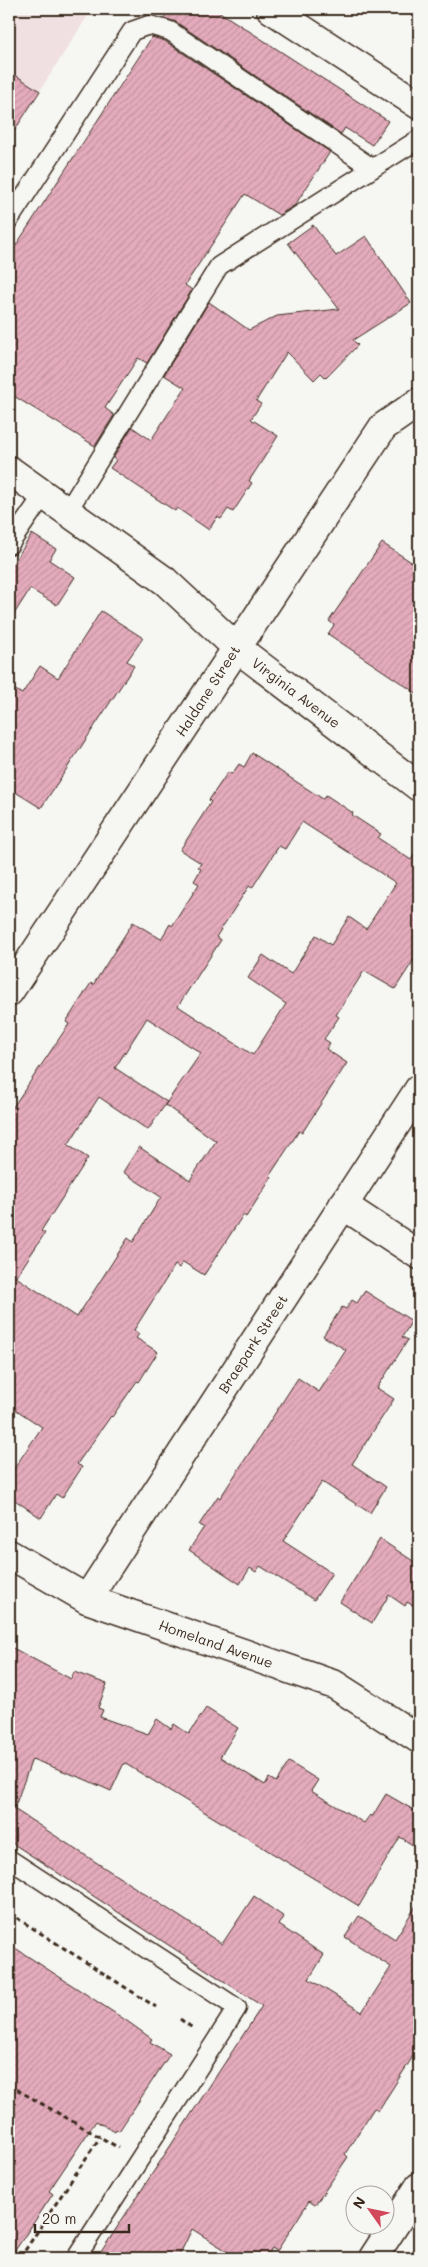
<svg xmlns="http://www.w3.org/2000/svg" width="428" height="2267" font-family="Mali,sans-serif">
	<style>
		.built { fill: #f1e0e2 }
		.building { fill: url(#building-hatch); stroke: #3b2a1e; fill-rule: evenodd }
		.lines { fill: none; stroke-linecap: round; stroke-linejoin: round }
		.service-casing { stroke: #3b2a1e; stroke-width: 21 }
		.minor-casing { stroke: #3b2a1e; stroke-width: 31 }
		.path { stroke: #3b2a1e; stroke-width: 3; stroke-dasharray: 5 4; stroke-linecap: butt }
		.service { stroke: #f6f6f2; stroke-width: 18 }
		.minor { stroke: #f6f6f2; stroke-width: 28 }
		.labels { text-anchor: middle; stroke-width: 5; stroke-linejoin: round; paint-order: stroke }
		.street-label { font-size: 14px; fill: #3b2a1e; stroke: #f6f6f2 }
	</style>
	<defs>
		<pattern id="building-hatch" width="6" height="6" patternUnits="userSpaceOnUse" patternTransform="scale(1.25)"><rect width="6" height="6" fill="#e4abbc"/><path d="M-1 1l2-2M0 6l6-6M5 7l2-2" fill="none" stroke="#c493a1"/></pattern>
	</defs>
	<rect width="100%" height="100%" fill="#f6f6f2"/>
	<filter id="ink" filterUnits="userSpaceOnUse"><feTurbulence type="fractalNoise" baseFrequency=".02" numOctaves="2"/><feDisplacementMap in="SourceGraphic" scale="10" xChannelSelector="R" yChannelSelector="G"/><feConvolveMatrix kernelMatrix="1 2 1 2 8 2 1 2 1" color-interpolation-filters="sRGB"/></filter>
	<g filter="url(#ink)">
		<path class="built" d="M 9,9 L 92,9 L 9,139 Z"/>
		<g class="building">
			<path d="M 170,9 L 215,9 L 388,121 L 372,145 L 345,128 L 341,134 L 176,22 L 164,18 Z"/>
			<path d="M 152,37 L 165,41 L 330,152 L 295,205 L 279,215 L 245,194 L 185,285 L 192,290 L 147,363 L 138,358 L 105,408 L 114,415 L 95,446 L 9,393 L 9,256 Z"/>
			<path d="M 9,71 L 40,91 L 9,139 Z"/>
			<path d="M 313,225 L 336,256 L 366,236 L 411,303 L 353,340 L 358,345 L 326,378 L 321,373 L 314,380 L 287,352 L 256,401 L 261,404 L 251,419 L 278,436 L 249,481 L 252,483 L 233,512 L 228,509 L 221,519 L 217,517 L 209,530 L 177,508 L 175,511 L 110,468 L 116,460 L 113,458 L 132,427 L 151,440 L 185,388 L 164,375 L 209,302 L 249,330 L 277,316 L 339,309 L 288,243 Z"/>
			<path d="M 32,534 L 56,549 L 49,560 L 75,577 L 57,605 L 30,589 L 9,622 L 9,570 Z"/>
			<path d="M 382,543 L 419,567 L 419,695 L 328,634 L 334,625 L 329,621 Z"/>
			<path d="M 101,611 L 143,638 L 127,661 L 134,666 L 41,808 L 9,788 L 9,686 L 22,694 L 40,666 L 58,678 Z"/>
			<path d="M 252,753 L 323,799 L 326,795 L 353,813 L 352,815 L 381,834 L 378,838 L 411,860 L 419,847 L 419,952 L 395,989 L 364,971 L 336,1015 L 339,1017 L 324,1039 L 330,1043 L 326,1049 L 347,1063 L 302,1133 L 299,1131 L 270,1175 L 272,1177 L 246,1217 L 243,1215 L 204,1275 L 183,1262 L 179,1268 L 175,1265 L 134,1330 L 139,1334 L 136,1338 L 158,1352 L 139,1382 L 137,1381 L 112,1417 L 111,1416 L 77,1464 L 82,1467 L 62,1498 L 56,1494 L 41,1518 L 9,1496 L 9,1476 L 42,1427 L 9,1405 L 9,1113 L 69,1024 L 66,1022 L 91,983 L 93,985 L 133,922 L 161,939 L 170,924 L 172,926 L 199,884 L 194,881 L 201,869 L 198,867 L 201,863 L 180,850 L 211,802 L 209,800 L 228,772 L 232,774 L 239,764 L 244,767 ZM 302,822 L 396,883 L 366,929 L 349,917 L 331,945 L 316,935 L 291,974 L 263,955 L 248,978 L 286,1004 L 253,1055 L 178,1006 L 221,940 L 216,937 L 249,886 L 252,888 L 279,846 L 285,849 ZM 147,1018 L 201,1053 L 165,1105 L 216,1141 L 190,1180 L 139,1147 L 123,1172 L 161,1197 L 133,1242 L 128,1238 L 77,1317 L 16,1277 L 45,1233 L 41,1231 L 88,1158 L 68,1145 L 99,1097 L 148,1130 L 167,1102 L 115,1068 Z"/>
			<path d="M 365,1291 L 412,1321 L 402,1337 L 408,1340 L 377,1388 L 394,1399 L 352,1464 L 386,1487 L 370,1513 L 322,1482 L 283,1541 L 332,1573 L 314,1600 L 260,1566 L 256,1572 L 250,1568 L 240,1584 L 189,1550 L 204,1527 L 199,1525 L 218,1496 L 220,1498 L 298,1378 L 319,1392 L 346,1350 L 323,1336 L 342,1307 L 346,1309 L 352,1300 L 357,1303 Z"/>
			<path d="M 380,1539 L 419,1565 L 419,1609 L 407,1602 L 405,1606 L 389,1595 L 372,1623 L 340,1602 Z"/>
			<path d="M 9,1646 L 71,1679 L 74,1672 L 107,1684 L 98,1708 L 103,1710 L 100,1717 L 148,1734 L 157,1719 L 171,1729 L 174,1724 L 189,1734 L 206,1708 L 238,1728 L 220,1757 L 265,1785 L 269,1778 L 276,1782 L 289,1762 L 318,1780 L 311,1791 L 364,1823 L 370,1815 L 372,1817 L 386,1794 L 419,1813 L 419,1849 L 400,1837 L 359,1906 L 124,1763 L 111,1791 L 84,1779 L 32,1759 L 14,1809 L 222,1944 L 254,1896 L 284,1917 L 279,1925 L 324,1955 L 309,1979 L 362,2012 L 391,1967 L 345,1937 L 359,1916 L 395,1939 L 419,1901 L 419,2047 L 378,2111 L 374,2108 L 345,2154 L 348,2157 L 315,2205 L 309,2201 L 277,2251 L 272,2248 L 266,2258 L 238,2258 L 192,2229 L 178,2258 L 97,2258 L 262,2006 L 9,1841 Z"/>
			<path d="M 9,1944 L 127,2021 L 152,2039 L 150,2042 L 170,2054 L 119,2131 L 116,2129 L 115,2132 L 96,2121 L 49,2191 L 53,2194 L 10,2258 Z"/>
		</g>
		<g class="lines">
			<g class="service-casing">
				<g id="service">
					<path d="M 9,220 L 132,31 L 149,25 L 170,31 L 372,168"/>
					<path d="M 67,512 L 219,266 L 419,139"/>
					<path d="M 9,545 L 44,494"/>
					<path d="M 9,1859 L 237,2008 L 76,2258"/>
				</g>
			</g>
			<g class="minor-casing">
				<g id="minor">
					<path d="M 271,9 L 419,105"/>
					<path d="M 9,470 L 165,581 L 237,648 L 419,787"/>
					<path d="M 9,992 L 383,427 L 419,402"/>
					<path d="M 343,1205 L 419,1255"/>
					<path d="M 9,1554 L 87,1599 L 335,1685 L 419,1739"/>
					<path d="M 87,1599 L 419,1089"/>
					<path d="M 373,2258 L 419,2187"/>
				</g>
			</g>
			<g class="path">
				<path d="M 9,1913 L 156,2007"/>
				<path d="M 180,2019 L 194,2029"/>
				<path d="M 9,2085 L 119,2148"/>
				<path d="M 20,2258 L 100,2137"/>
			</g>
			<use href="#service" class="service"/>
			<use href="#minor" class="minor"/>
		</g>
	</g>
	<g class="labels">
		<g class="street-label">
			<text transform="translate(208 691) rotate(-57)" y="5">Haldane Street</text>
			<text transform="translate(296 693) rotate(37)" y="5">Virginia Avenue</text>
			<text transform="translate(253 1344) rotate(-57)" y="5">Braepark Street</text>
			<text transform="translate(216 1644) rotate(19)" y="5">Homeland Avenue</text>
		</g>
	</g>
	<rect width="428" height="2267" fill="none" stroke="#f6f6f2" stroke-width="30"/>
	<rect x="15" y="15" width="398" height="2237" fill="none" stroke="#3b2a1e" stroke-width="2" filter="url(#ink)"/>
	<g transform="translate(370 2210) rotate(303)"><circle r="24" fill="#f6f6f2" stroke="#aba49d"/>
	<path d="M0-4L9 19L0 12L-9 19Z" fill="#d1495b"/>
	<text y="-8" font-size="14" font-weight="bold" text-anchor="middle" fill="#3b2a1e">N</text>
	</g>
	<path d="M35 2224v8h94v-8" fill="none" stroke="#3b2a1e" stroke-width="2.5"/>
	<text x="42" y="2224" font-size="15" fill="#3b2a1e" stroke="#f6f6f2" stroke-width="4" paint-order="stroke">20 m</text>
</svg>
